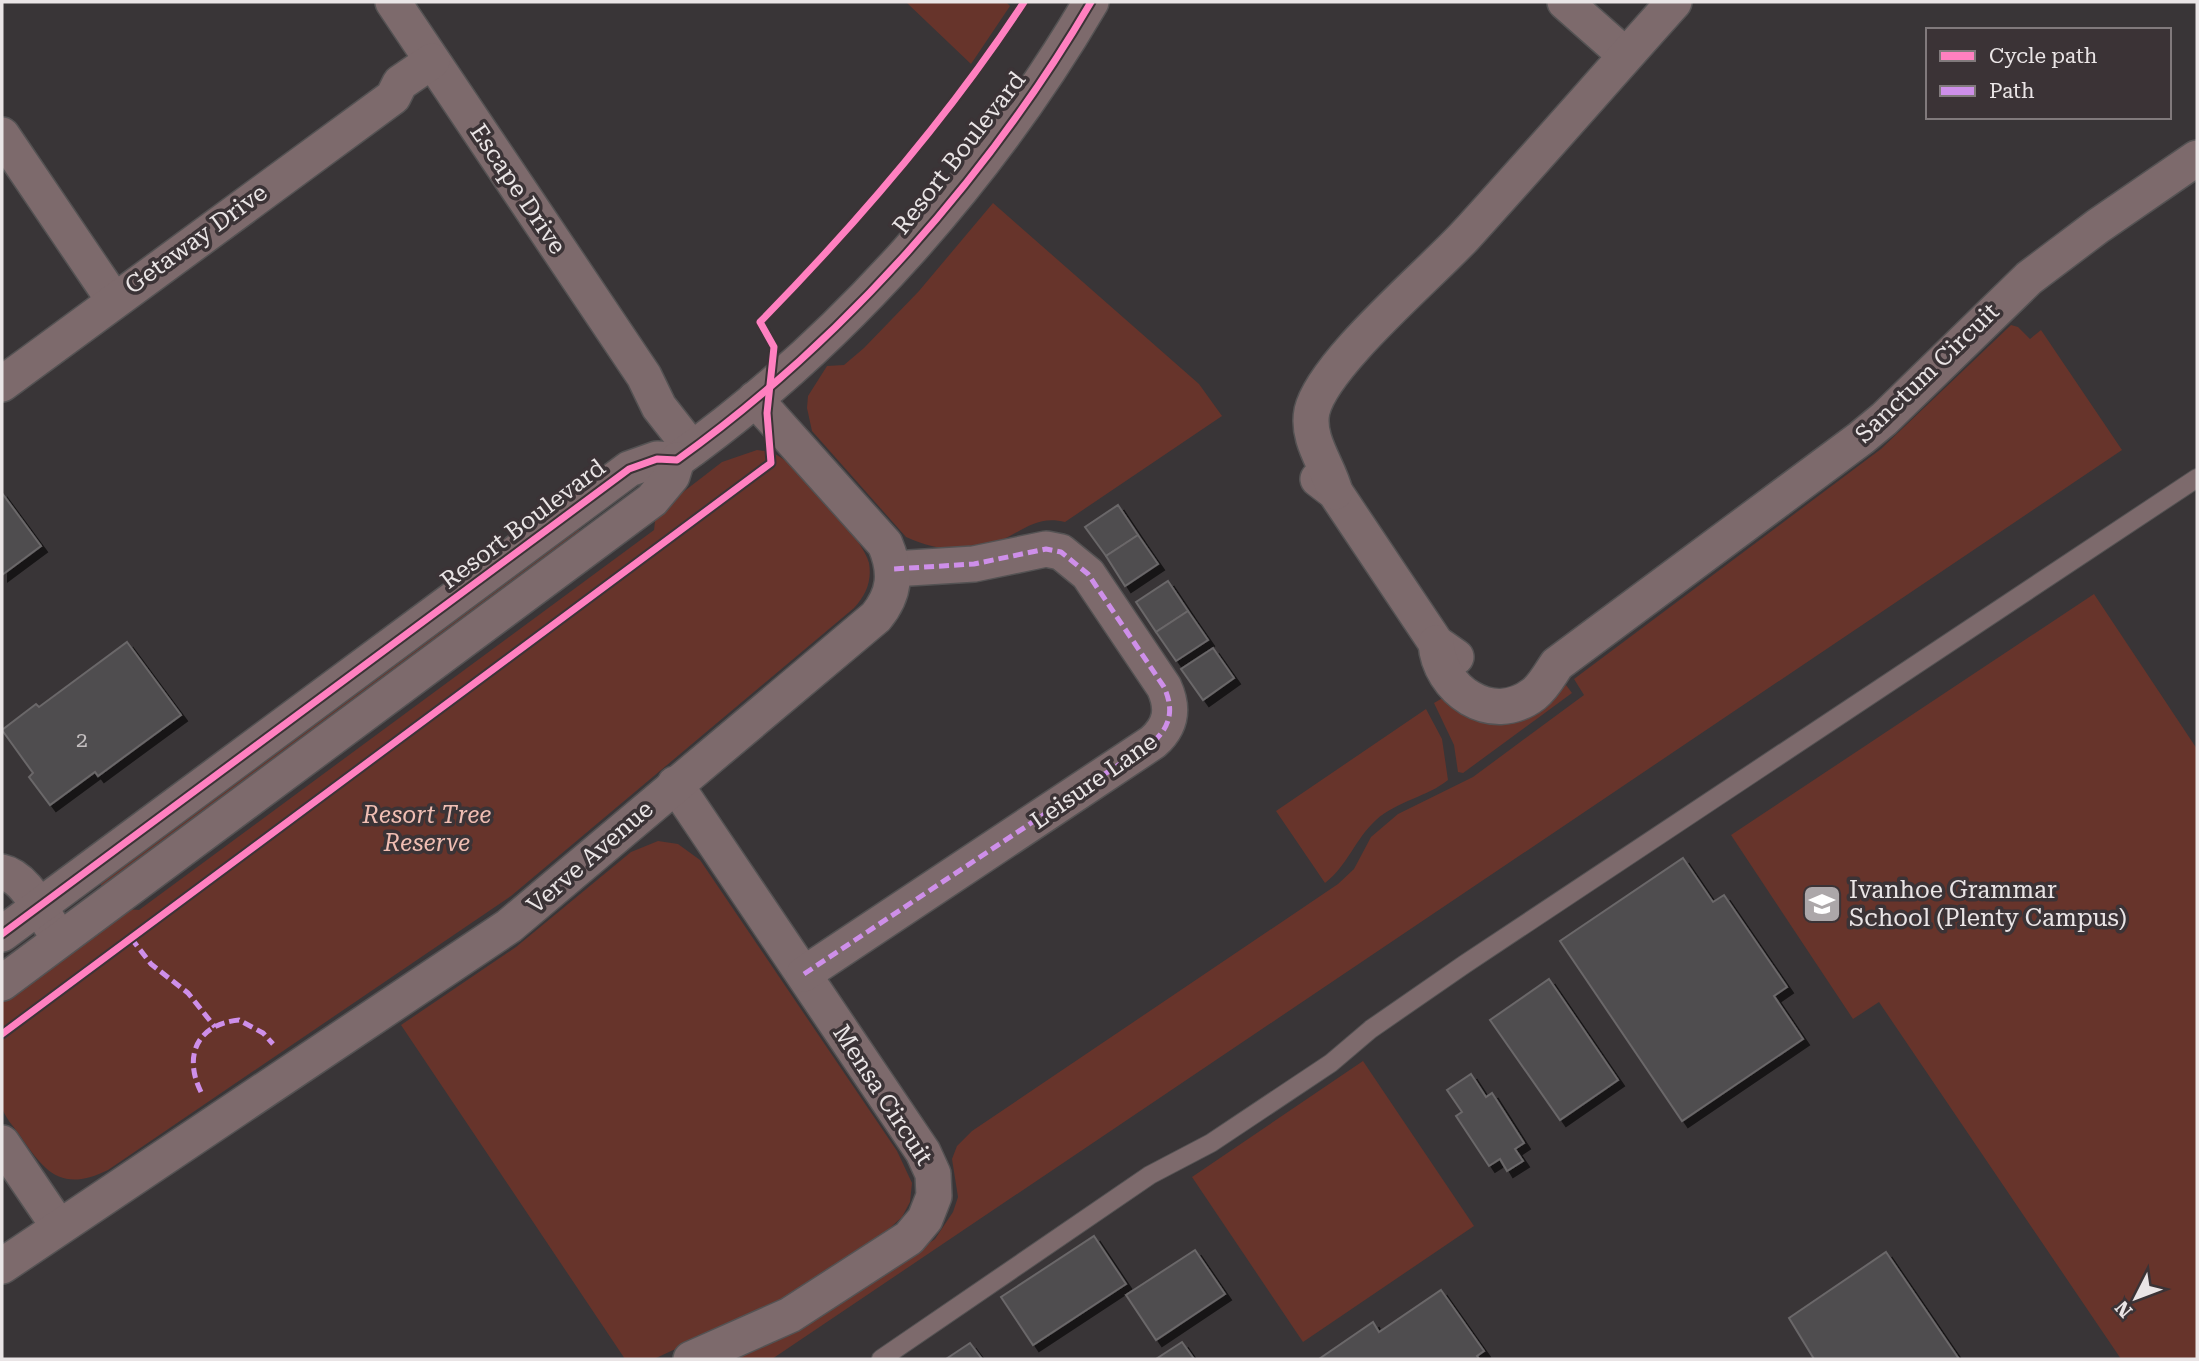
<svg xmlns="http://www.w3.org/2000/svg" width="2199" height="1361" font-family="'Roboto Serif',serif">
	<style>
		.green { fill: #67342b }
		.building { fill: #504d4f; stroke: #6a6769; stroke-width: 2; filter: url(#shadow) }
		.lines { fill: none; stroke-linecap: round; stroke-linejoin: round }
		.service-casing { stroke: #545253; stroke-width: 20 }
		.minor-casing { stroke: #545253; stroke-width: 38 }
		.service { stroke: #7d6a6c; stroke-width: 18 }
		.minor { stroke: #7d6a6c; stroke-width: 35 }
		.quiet { stroke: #ce8fe9; stroke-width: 5; stroke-dasharray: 10 5; stroke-linecap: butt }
		.cycleway-casing { stroke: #3b3336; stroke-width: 11 }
		.cycleway { stroke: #ff80c0; stroke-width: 7 }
		.labels { text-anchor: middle; stroke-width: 7; stroke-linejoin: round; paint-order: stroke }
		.number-label { font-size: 21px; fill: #c4bfc0 }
		.street-label { font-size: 24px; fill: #eae5e6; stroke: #3b3336 }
		.park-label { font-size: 24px; font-style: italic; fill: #f0beb3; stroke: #3b3336 }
		.poi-label { font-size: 24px; fill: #eae5e6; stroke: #3b3336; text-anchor: start }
	</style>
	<defs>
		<filter id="shadow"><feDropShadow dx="6" dy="6" stdDeviation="0" flood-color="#0009"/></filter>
	</defs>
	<rect width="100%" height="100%" fill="#393537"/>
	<g class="green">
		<path d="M 906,2 L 1006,2 L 1010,6 L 971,64 Z"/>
		<path d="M 993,203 L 1199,384 L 1222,416 L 1065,522 C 1038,515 1024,530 1000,541 C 970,556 935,550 906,537 L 812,431 L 807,408 L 808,396 L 827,366 L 844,365 L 864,348 L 919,291 Z"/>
		<path d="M 2011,325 L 2018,327 L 2030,339 L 2041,330 L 2122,450 L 772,1359 L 730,1359 L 820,1318 L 935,1239 L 953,1212 L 958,1197 L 952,1159 L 957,1146 L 972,1131 L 1338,884 L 1354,869 L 1371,837 L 1398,814 L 1473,777 L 1584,695 L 1574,679 L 1881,449 Z"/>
		<path d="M 757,450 C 767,451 775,453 783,459 C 802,472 865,542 869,563 C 872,581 866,595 854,608 L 511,896 L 108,1170 C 63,1192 46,1174 21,1137 C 15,1128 3,1116 2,1106 C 0,1071 2,1033 2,998 L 126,909 L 139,910 L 654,530 L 656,513 L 722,462 Z"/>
		<path d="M 578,528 L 582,534 L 102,887 L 100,882 Z"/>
		<path d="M 2094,594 L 2197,749 L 2197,1359 L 2121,1359 L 1879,1002 L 1853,1019 L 1731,835 Z"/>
		<path d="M 1566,685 L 1572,693 L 1463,773 L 1458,772 L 1454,745 L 1434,703 L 1446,696 C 1489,748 1522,715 1566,685 Z"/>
		<path d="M 1426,709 L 1442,739 L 1448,780 C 1427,797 1397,801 1376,820 C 1355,839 1348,865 1325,883 L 1276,811 Z"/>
		<path d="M 658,841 L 678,844 L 700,860 L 897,1151 L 912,1183 L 910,1202 L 902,1217 L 879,1238 L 787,1297 L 654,1359 L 625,1359 L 401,1025 L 516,947 L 631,852 Z"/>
		<path d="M 1363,1061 L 1474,1226 L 1303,1342 L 1192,1177 Z"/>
	</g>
	<g class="building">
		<path d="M 2,493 L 41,546 L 2,575 Z"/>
		<path d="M 1118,505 L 1138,535 L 1106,556 L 1085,527 Z"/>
		<path d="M 1138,535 L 1158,564 L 1125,586 L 1106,556 Z"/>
		<path d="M 1168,581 L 1188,611 L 1156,632 L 1136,602 Z"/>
		<path d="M 1188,611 L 1208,640 L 1176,661 L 1156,632 Z"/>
		<path d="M 127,642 L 181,715 L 98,776 L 95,772 L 50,805 L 29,777 L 33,773 L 2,730 L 36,704 L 39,707 Z"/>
		<path d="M 1213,648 L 1234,678 L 1203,700 L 1181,669 Z"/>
		<path d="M 1683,858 L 1713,902 L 1724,895 L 1787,987 L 1774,996 L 1803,1039 L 1682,1121 L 1560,941 Z"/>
		<path d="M 1549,979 L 1618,1080 L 1560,1120 L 1490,1020 Z"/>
		<path d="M 1471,1074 L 1486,1097 L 1492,1093 L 1524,1143 L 1515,1149 L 1523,1161 L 1507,1171 L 1500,1159 L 1489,1166 L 1456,1116 L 1462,1112 L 1447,1090 Z"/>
		<path d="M 1094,1236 L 1126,1284 L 1033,1345 L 1001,1297 Z"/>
		<path d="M 1195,1250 L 1225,1294 L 1156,1340 L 1126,1295 Z"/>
		<path d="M 1886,1252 L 1959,1359 L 1814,1359 L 1789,1318 Z"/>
		<path d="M 1441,1290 L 1484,1351 L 1477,1356 L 1479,1359 L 1319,1359 L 1373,1322 L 1379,1332 Z"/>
		<path d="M 1182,1342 L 1194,1359 L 1156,1359 Z"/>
		<path d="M 970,1343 L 982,1359 L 946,1359 Z"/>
	</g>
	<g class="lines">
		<g class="service-casing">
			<path id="service" d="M 881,1359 L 1150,1175 L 1211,1143 L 1331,1063 L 1371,1029 L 1465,964 L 2197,478"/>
		</g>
		<g class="minor-casing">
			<g id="minor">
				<path d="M 393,2 L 644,376 L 659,407 L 692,449"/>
				<path d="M 1565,2 L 1625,55"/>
				<path d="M 2,135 L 113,299"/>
				<path d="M 2,384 L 393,97 L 400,83 L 432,61"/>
				<path d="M 1318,479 L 1335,492 L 1436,643 L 1456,657"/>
				<path d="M 1335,492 C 1328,465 1306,440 1312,411 C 1323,364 1428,276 1465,236 C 1535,159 1604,80 1674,2"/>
				<path d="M 1436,643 C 1439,689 1491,727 1534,694 C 1544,686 1550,674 1557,664 L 1861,438 L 1884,419 L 2029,278 L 2098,226 L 2197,158"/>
				<path d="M 675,784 L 923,1152 L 933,1174 L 934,1196 L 925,1219 L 909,1238 L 790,1315 L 691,1359"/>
				<path d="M 2,872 C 25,877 39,908 52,927"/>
				<path d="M 2,934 L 629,469 L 657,459 L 677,460 C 841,343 989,176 1091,2"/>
				<path d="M 804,974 L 1153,742 C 1171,726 1174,709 1164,687 L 1088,574 L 1061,552 L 1046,549 L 974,564 L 893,569"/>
				<path d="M 2,983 L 652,500 L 672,476 L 677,460"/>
				<path d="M 2,1143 L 59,1227"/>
				<path d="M 2,1266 L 509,926 L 876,617 C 895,594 897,572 885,544 L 755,399"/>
			</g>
		</g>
		<use href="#service" class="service"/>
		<use href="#minor" class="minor"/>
		<g class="quiet">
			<path d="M 131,938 L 151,964 L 188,993 L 215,1027"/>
			<path d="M 804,974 L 1153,742 C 1171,726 1174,709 1164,687 L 1088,574 L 1061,552 L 1046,549 L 974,564 L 893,569"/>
			<path d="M 201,1092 C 183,1056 197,1024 239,1020 L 263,1033 L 273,1044"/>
		</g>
		<g class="cycleway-casing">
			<g id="cycleway">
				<path d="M 2,934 L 629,469 L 657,459 L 677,460 C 841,343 989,176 1091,2"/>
				<path d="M 2,1034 L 771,463 L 767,413 L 774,347 L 760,322 C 857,223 948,118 1024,2"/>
			</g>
		</g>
		<use href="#cycleway" class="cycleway"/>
	</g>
	<defs>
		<g id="school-square" transform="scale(2.0125)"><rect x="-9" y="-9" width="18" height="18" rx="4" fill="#aca7a9" stroke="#3b3336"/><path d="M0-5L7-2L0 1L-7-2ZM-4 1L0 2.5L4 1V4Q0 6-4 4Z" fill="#fff"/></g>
	</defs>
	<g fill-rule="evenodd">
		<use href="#school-square" x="1822" y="904"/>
	</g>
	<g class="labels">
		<g class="number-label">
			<text x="82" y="747">2</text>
		</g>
		<g class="street-label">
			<text transform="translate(959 153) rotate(-52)" y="8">Resort Boulevard</text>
			<text transform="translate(518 189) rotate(56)" y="8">Escape Drive</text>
			<text transform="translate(196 239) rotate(-36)" y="8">Getaway Drive</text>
			<text transform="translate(1927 373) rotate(-44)" y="8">Sanctum Circuit</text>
			<text transform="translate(523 524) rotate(-37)" y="8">Resort Boulevard</text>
			<text transform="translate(1094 781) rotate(-35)" y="8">Leisure Lane</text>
			<text transform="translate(590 857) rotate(-41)" y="8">Verve Avenue</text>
			<text transform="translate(883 1095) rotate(57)" y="8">Mensa Circuit</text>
		</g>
		<g class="park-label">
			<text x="427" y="823">Resort Tree<tspan x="427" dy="28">Reserve</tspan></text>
		</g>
		<g class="poi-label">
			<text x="1849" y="898">Ivanhoe Grammar<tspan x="1849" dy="28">School (Plenty Campus)</tspan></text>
		</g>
	</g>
	<rect width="2199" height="1361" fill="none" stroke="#eae5e6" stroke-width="7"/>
	<rect x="1926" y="28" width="245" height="91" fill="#3b3336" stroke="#817a7c" stroke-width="2"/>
	<rect x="1940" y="51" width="35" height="10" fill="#ff80c0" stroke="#817a7c" stroke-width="2"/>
	<text x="1989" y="63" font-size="21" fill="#eae5e6">Cycle path</text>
	<rect x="1940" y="86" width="35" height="10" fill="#ce8fe9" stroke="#817a7c" stroke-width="2"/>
	<text x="1989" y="98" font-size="21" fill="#eae5e6">Path</text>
	<g transform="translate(2136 1298) rotate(228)" stroke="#3b3336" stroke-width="5" paint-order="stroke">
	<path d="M0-5L12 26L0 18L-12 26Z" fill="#eae5e6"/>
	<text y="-10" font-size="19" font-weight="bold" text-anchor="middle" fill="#eae5e6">N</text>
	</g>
</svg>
